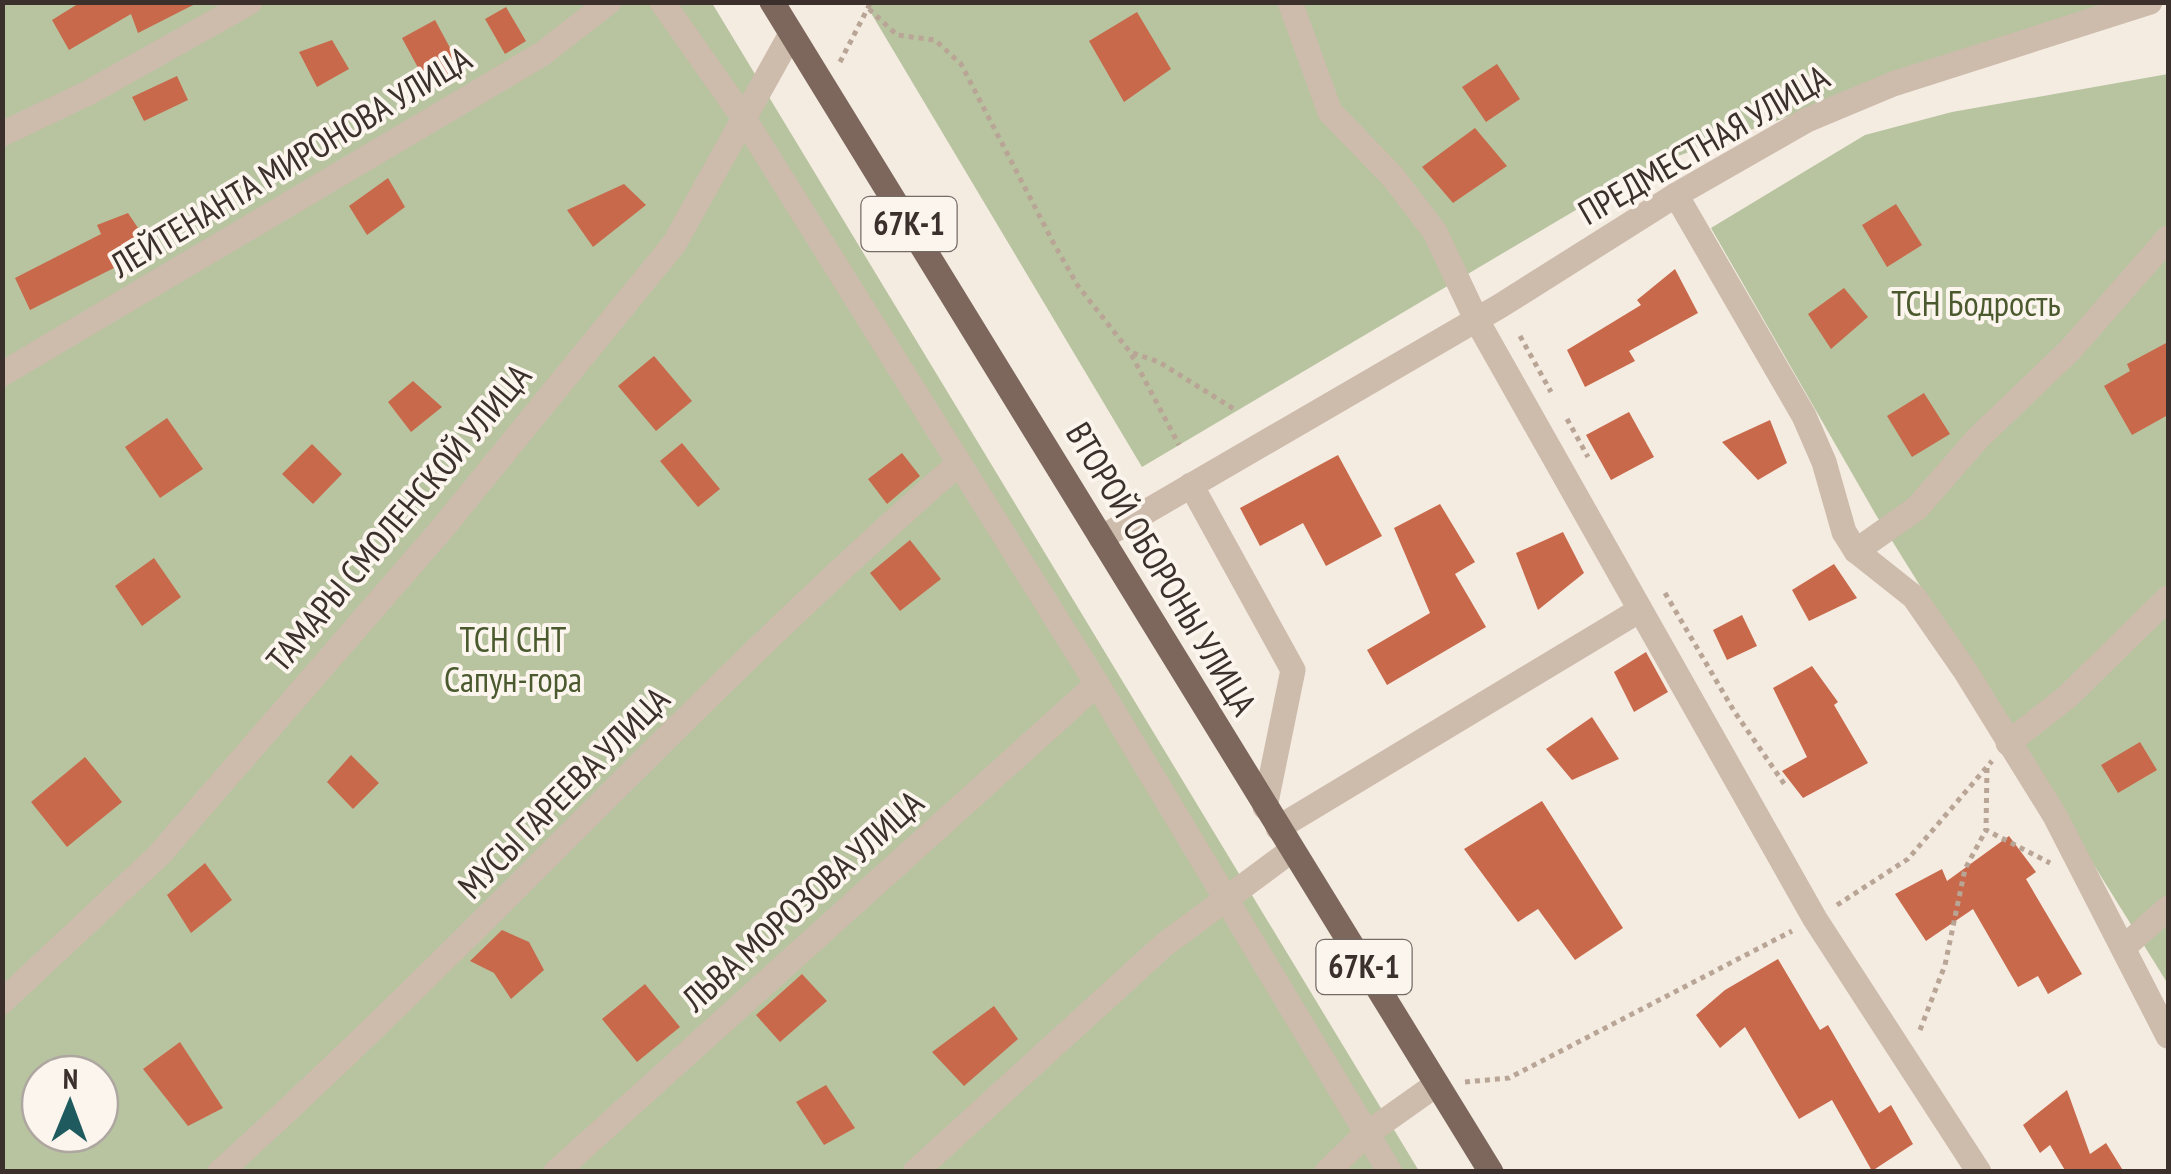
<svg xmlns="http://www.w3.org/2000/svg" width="2171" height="1174" font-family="'PT Sans Narrow',sans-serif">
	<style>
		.green { fill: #b8c4a0; fill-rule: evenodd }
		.building { fill: #c8694b }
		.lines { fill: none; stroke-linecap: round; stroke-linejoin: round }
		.path { stroke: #b9a596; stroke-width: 5; stroke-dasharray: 5 5; stroke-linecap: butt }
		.minor { stroke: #cdbbac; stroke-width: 25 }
		.major { stroke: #7d675c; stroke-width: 25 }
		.labels { text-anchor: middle; stroke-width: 8; stroke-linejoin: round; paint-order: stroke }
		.shield { fill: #fbf5ee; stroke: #756b66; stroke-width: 2.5 }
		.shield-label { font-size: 32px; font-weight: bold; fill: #3b302b }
		.street-label { font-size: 35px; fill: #3b302b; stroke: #fbf5ee }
		.park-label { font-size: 35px; fill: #4a5a2e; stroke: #fbf5ee }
	</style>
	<rect width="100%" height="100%" fill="#f4ebe1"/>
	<g class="green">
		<path d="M 2,3 L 712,3 L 1419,1171 L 3,1171 ZM 40,1074 L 100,1074 L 100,1134 L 40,1134 Z"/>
		<path d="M 865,3 L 2105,3 L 1650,166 L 1142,467 Z"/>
		<path d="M 2168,74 L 2168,984 L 1876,515 L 1711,228 L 1865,135 L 1952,112 Z"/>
	</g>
	<g class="building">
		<path d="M 81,2 L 199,2 L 138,33 L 131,14 L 69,50 L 52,20 Z"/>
		<path d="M 506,7 L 526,41 L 505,54 L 485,19 Z"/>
		<path d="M 1137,12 L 1171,69 L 1124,102 L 1089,41 Z"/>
		<path d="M 435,20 L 462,70 L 429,88 L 402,38 Z"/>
		<path d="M 332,40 L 349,69 L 317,87 L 299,52 Z"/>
		<path d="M 1497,64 L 1520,99 L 1486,122 L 1462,87 Z"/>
		<path d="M 177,76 L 188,100 L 144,121 L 132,97 Z"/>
		<path d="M 1475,128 L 1507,166 L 1453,203 L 1422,167 Z"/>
		<path d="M 388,178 L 405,207 L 367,235 L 349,206 Z"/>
		<path d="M 624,184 L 646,205 L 593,247 L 567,210 Z"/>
		<path d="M 1896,204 L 1922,245 L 1887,267 L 1862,225 Z"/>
		<path d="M 128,213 L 152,249 L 30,310 L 15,278 L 101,234 L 97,225 Z"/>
		<path d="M 1675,269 L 1698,313 L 1629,351 L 1635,361 L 1585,387 L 1567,350 L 1641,305 L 1637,300 Z"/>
		<path d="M 1844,288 L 1868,317 L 1831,349 L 1808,314 Z"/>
		<path d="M 2168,342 L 2168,415 L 2132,435 L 2104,386 L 2130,371 L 2127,364 Z"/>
		<path d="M 654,356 L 692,401 L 656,431 L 618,386 Z"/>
		<path d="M 413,381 L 442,407 L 411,432 L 388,402 Z"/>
		<path d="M 1924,393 L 1950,434 L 1912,457 L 1887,416 Z"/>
		<path d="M 1629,412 L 1654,457 L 1611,480 L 1586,435 Z"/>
		<path d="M 167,418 L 203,469 L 160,498 L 125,447 Z"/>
		<path d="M 1770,420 L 1787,463 L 1758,480 L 1722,442 Z"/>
		<path d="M 682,443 L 720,489 L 698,507 L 660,461 Z"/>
		<path d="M 312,444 L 342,474 L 313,504 L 282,474 Z"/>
		<path d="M 902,453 L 920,476 L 887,504 L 868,479 Z"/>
		<path d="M 1338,455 L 1382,536 L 1326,566 L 1303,523 L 1260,546 L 1240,508 Z"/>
		<path d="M 1440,504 L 1475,562 L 1455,574 L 1486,627 L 1387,685 L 1367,650 L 1430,613 L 1394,528 Z"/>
		<path d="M 1563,532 L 1584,573 L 1538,610 L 1516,553 Z"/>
		<path d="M 910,540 L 941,579 L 900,611 L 870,573 Z"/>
		<path d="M 154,558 L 181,597 L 142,626 L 115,586 Z"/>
		<path d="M 1834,564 L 1857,598 L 1809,621 L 1792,590 Z"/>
		<path d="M 1742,615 L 1757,646 L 1727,660 L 1713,630 Z"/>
		<path d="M 1646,652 L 1668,692 L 1634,712 L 1614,672 Z"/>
		<path d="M 1812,666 L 1838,702 L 1834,705 L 1868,763 L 1803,798 L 1782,771 L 1807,757 L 1773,688 Z"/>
		<path d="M 1592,717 L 1619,759 L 1572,780 L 1546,749 Z"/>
		<path d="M 2140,742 L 2157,770 L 2118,793 L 2101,765 Z"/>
		<path d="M 351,755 L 379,783 L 353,809 L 327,782 Z"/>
		<path d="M 85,757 L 122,802 L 67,847 L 31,802 Z"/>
		<path d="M 1542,801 L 1623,928 L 1575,960 L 1538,909 L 1518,922 L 1464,849 Z"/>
		<path d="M 2009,836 L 2036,872 L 2026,879 L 2082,974 L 2048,994 L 2038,976 L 2018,987 L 1973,909 L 1926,941 L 1895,894 L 1942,869 L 1947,881 Z"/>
		<path d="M 205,863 L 232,900 L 191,933 L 167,895 Z"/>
		<path d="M 502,930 L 529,942 L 544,970 L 511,999 L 494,973 L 470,961 Z"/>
		<path d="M 1778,959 L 1820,1030 L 1828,1025 L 1879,1113 L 1891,1105 L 1913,1144 L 1872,1171 L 1832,1100 L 1799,1119 L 1745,1027 L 1720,1048 L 1696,1015 L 1725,990 Z"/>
		<path d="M 802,974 L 827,1001 L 780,1042 L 756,1015 Z"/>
		<path d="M 645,984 L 680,1027 L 637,1062 L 602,1019 Z"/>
		<path d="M 994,1006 L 1018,1039 L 964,1086 L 932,1052 Z"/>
		<path d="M 180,1042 L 223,1108 L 188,1126 L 143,1069 Z"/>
		<path d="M 826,1085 L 855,1128 L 824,1145 L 796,1102 Z"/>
		<path d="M 2067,1090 L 2090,1154 L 2106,1143 L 2124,1172 L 2066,1172 L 2050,1145 L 2040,1153 L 2023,1125 Z"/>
	</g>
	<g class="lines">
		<g class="path">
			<path d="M 869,9 L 897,35 L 935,40 L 961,64 L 1054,244 L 1078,286 L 1130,352 L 1179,445"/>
			<path d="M 840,62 L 871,2"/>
			<path d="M 1520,336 L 1551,392"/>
			<path d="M 1133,353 L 1159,362 L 1237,411"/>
			<path d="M 1567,419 L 1588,457"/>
			<path d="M 1665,593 L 1734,711 L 1785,785"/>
			<path d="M 1987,768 L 1986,830 L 2050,863"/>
			<path d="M 1837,905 L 1908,859 L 1992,761"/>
			<path d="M 1920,1030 L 1945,965 L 1965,869 L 1986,830"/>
			<path d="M 1465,1082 L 1509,1078 L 1792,931"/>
		</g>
		<g class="minor">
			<path d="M 662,2 L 743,117 L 1097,684 L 1390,1172"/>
			<path d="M 1290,2 L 1330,112 L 1393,177 L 1435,232 L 1476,319 L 1815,919 L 1979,1172"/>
			<path d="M 2,134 L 88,93 L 250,2"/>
			<path d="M 1676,195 L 1804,416 L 1824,462 L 1844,532 L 1856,551 L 1914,597 L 1964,669 L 2055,816 L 2168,1036"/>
			<path d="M 2,374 L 542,54 L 609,2"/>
			<path d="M 1191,485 L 1293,670 L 1265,807"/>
			<path d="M 1101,538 L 1500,306 L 1676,195 L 1807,120 L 1893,84 L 2150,2"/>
			<path d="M 1856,551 L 1917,508 L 1978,438 L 2070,350 L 2168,238"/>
			<path d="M 2008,743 L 2067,697 L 2168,598"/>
			<path d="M 1278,828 L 1640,610"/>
			<path d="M 2123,948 L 2168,908"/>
			<path d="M 2,1002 L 159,855 L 441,530 L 674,244 L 791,34"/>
			<path d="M 220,1172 C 473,944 700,689 957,465"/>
			<path d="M 556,1172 L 1097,684"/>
			<path d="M 915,1172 L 1164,945 L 1292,850"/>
			<path d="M 1327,1172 L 1365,1135 L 1437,1084"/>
		</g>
		<path class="major" d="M 772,2 L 1491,1172"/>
	</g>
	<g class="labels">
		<g class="shield">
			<rect x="861.5" y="197" width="95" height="54" rx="8"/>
			<rect x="1316.5" y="940" width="95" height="54" rx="8"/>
		</g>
		<g class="shield-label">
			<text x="909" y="235">67К-1</text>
			<text x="1364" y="978">67К-1</text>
		</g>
		<g class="street-label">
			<text transform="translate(1704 145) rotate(-30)" y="12">ПРЕДМЕСТНАЯ УЛИЦА</text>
			<text transform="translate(291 162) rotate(-31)" y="12">ЛЕЙТЕНАНТА МИРОНОВА УЛИЦА</text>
			<text transform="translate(399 518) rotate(-50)" y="12">ТАМАРЫ СМОЛЕНСКОЙ УЛИЦА</text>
			<text transform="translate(1161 569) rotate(59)" y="12">ВТОРОЙ ОБОРОНЫ УЛИЦА</text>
			<text transform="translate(564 793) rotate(-45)" y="12">МУСЫ ГАРЕЕВА УЛИЦА</text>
			<text transform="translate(803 901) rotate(-42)" y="12">ЛЬВА МОРОЗОВА УЛИЦА</text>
		</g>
		<g class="park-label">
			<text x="1976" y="316">ТСН Бодрость</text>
			<text x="513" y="652">ТСН СНТ<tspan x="513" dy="40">Сапун-гора</tspan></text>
		</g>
	</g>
	<rect width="2171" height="1174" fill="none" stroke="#3b302b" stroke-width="10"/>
	<g transform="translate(70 1104) rotate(1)"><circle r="48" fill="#fbf5ee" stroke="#aea6a0" stroke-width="2.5"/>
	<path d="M0-8L18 38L0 25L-18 38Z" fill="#1f5a5e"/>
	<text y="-15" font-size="28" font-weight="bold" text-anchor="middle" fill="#3b302b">N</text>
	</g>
</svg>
